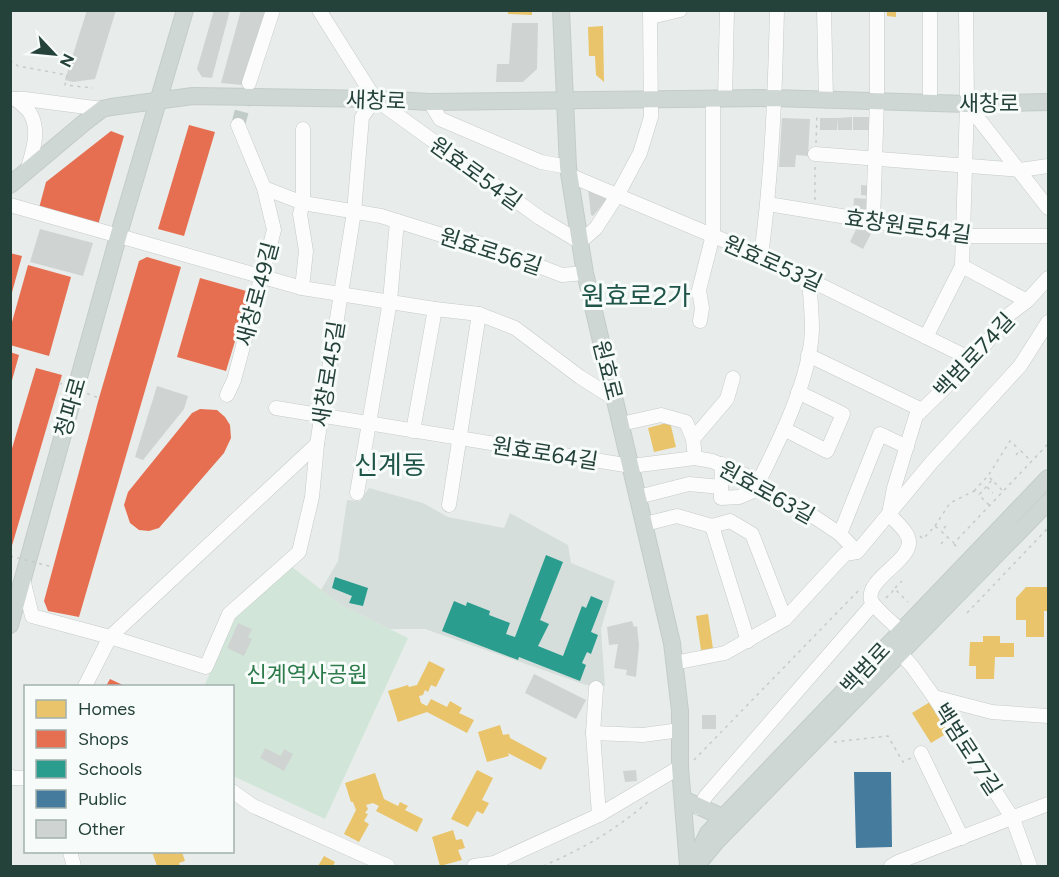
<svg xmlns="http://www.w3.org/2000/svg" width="1059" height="877" font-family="Figtree,'Noto Sans KR',sans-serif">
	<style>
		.built { fill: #d6dedb }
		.green { fill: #d1e6d8 }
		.homes { fill: #e9c46a }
		.shops { fill: #e76f51 }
		.schools { fill: #2a9d8f }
		.public { fill: #457b9d }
		.building { fill: #cfd4d2 }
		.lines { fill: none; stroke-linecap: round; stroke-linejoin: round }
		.minor-tunnel { stroke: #c1cbc8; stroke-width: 14; stroke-dasharray: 14 7; stroke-linecap: butt }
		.minor-casing { stroke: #c5cac8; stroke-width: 15 }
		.major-casing { stroke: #c3ccc9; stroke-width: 18 }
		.path { stroke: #c3ccca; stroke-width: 1.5; stroke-dasharray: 3 4.5; stroke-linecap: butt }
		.minor { stroke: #fcfcfc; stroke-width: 14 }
		.major { stroke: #cfd7d5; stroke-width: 16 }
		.path-bridge { stroke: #c3ccca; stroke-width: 1.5; stroke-dasharray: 3 4.5; stroke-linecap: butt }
		.labels { text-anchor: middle; stroke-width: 6; stroke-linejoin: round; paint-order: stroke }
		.street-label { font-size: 22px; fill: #24423a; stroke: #f7fbf9 }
		.park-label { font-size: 22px; fill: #2d7a4b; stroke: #f7fbf9 }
		.quarter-label { font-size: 26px; fill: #1f5548; stroke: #f7fbf9 }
	</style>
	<rect width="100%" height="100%" fill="#e8edeb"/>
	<path class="built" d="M 369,488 L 423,503 L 448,517 L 504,528 L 510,513 L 568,545 L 571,563 L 615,581 L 601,629 L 605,686 L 586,685 L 425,629 L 389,629 L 341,605 L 321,590 L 338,561 L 347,500 L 360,501 Z"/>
	<path class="green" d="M 292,567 L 341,605 L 408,638 L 325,819 L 233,776 L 232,686 L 204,686 L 237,615 Z"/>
	<g class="homes">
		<path d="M 508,10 L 532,10 L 532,15 L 508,14 Z"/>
		<path d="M 887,10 L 896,10 L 896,17 L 887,16 Z"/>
		<path d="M 603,26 L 604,82 L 596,75 L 595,56 L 589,56 L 588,27 Z"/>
		<path d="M 670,422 L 676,447 L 654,452 L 648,428 Z"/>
		<path d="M 1026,587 L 1047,587 L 1048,611 L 1044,611 L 1044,637 L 1026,637 L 1026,620 L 1016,620 L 1016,598 Z"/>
		<path d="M 708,614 L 713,649 L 701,650 L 696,616 Z"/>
		<path d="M 983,636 L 1000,636 L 1000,643 L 1014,643 L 1014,657 L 995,657 L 994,679 L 976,679 L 976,666 L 969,666 L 970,642 L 983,642 Z"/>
		<path d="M 429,661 L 445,669 L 436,687 L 431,685 L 428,692 L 425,690 L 423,695 L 419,696 L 421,703 L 427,706 L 431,699 L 447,707 L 450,701 L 462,708 L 459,713 L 474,720 L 467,733 L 427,712 L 398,722 L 388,691 L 408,685 L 409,687 L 417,685 Z"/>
		<path d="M 930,702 L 949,732 L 931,743 L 912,713 Z"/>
		<path d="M 500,725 L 503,735 L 509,734 L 510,738 L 547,758 L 541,770 L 508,753 L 509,756 L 487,762 L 478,732 Z"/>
		<path d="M 477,770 L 493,778 L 482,800 L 489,803 L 483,814 L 477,811 L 468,827 L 451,819 Z"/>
		<path d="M 375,773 L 384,799 L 398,806 L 400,802 L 408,806 L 405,810 L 423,819 L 417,832 L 376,811 L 379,806 L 373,803 L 366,805 L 368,809 L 365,813 L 368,814 L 364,821 L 369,824 L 359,842 L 344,834 L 356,810 L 353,802 L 351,802 L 345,783 Z"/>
		<path d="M 453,830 L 456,840 L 462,839 L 465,848 L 458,850 L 462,860 L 440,866 L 432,837 Z"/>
		<path d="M 152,852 L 175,852 L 176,854 L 182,852 L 185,861 L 179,863 L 180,866 L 157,866 Z"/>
		<path d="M 324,856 L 335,862 L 333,866 L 318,866 Z"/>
	</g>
	<g class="shops">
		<path d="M 189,125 L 215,132 L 184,236 L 158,229 Z"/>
		<path d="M 111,131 L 124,136 L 98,225 L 39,208 L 46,182 Z"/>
		<path d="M 10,253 L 22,256 L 11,296 L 10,296 Z"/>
		<path d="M 147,257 L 181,267 L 79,617 L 48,611 L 44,601 L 99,398 L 139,261 Z"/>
		<path d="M 28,265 L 71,277 L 49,356 L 10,345 L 10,329 Z"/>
		<path d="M 200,278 L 250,292 L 226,371 L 177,357 Z"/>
		<path d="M 10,352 L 19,355 L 11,384 L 10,384 Z"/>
		<path d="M 36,368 L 62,375 L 11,549 L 10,455 Z"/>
		<path d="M 200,409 L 217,410 L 225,417 L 230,425 L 231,438 L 224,453 L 159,528 L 149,531 L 139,530 L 130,523 L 124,505 L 128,492 L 192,413 Z"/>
		<path d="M 110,679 L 125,686 L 106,686 Z"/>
	</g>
	<g class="schools">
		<path d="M 546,555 L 563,562 L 540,620 L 549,624 L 538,646 L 563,656 L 582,606 L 586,608 L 591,596 L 603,601 L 591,632 L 598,635 L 591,654 L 587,652 L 582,663 L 586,665 L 580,681 L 519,657 L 518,660 L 442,631 L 454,601 L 466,606 L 467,602 L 490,611 L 489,615 L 510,623 L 506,634 L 515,637 Z"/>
		<path d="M 335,577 L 368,588 L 363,606 L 349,603 L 352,596 L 332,588 Z"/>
	</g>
	<path class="public" d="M 854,772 L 891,772 L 892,847 L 856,848 Z"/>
	<g class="building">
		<path d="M 87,10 L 116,10 L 95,79 L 73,82 L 65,80 Z"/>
		<path d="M 214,10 L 230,10 L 212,78 L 202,77 L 197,69 Z"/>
		<path d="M 241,10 L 266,10 L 242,85 L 221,83 Z"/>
		<path d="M 512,23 L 538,23 L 537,69 L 523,82 L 496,82 L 497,64 L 509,64 Z"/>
		<path d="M 852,117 L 852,130 L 838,130 L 837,118 Z"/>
		<rect x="853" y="117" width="18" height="13"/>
		<path d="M 782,118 L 810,119 L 808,156 L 796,155 L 795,167 L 779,167 Z"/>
		<rect x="820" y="118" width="17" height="12"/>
		<path d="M 861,185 L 871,186 L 870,196 L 861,195 Z"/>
		<path d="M 588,189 L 609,197 L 593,216 L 591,215 Z"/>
		<path d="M 854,198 L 870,199 L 869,217 L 853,214 Z"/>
		<path d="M 859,223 L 873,230 L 863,249 L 850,242 Z"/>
		<path d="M 40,229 L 93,243 L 83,276 L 30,262 Z"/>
		<path d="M 157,386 L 188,396 L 184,409 L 143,460 L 135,457 Z"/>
		<path d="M 632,621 L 634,627 L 637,626 L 639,645 L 636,677 L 626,675 L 627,670 L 614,668 L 618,644 L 609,645 L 607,627 Z"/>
		<path d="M 238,623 L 252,629 L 248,637 L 252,639 L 244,656 L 227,648 Z"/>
		<path d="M 534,674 L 586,700 L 576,719 L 525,693 Z"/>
		<rect x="702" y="715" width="14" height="14"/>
		<path d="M 265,748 L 281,756 L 284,749 L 293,754 L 284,771 L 260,758 Z"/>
		<path d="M 636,770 L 637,781 L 625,782 L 623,771 Z"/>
	</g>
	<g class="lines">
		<path class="minor-tunnel" d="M 238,125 L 248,88"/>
		<g class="minor-casing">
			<g id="minor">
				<path d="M 319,10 L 375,99 L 540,218 L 580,242 L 596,228 L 618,194 L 640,153 L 651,117 L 650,10"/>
				<path d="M 824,10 L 826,99"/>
				<path d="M 651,17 L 680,10"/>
				<path d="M 249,83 L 273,10"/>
				<path d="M 725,98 L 727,10"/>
				<path d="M 10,99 L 25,99 L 102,109"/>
				<path d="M 16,99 C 20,103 27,108 30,113 C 41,131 32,153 27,171"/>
				<path d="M 430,102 L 440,119 L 541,162 L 568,167"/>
				<path d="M 930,102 L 930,10"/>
				<path d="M 967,104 L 1048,208"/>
				<path d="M 815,154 L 1020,170 L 1048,166"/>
				<path d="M 569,175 L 761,256 L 973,360"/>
				<path d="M 264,188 L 303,203 L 381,216 L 445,236 L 476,242 L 562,275 L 585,273"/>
				<path d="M 768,204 L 963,236 L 1048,236"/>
				<path d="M 10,205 L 302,288 L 435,309 L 479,314 L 515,328 L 580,377 L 615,399"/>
				<path d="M 873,221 L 877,100 L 877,10"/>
				<path d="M 761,256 C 772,174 775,93 777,10"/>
				<path d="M 962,266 L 1027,301"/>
				<path d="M 302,288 L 306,251 L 300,214 L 303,203 L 303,129"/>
				<path d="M 700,321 L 702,308 L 699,290 L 713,235 L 713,98"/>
				<path d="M 926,337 L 962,266 L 967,104 L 966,10"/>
				<path d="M 808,355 L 922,410"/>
				<path d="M 227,395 L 234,380 L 274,230 L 264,188 L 238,125"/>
				<path d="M 276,408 L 631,466 L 695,458 L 712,461 L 759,481 L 771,495 L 816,518 L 840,534 L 857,552"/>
				<path d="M 621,424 L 661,415 L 686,422 L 693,439 L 695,458"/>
				<path d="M 784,429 L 827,451 L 843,414 L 798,392"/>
				<path d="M 413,431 L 435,309"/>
				<path d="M 693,439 L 727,399 L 733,378"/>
				<path d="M 722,464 L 721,498 L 739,497 L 763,487"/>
				<path d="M 759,481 C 780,439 811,377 812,329 C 812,312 810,294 809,278"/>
				<path d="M 357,493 L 390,301 L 397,221"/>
				<path d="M 638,497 L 689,484 L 721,487"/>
				<path d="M 449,505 L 479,314"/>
				<path d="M 645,524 L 677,516 L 712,526"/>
				<path d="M 840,534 L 880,434 L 907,447"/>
				<path d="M 23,579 L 32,616 L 110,637 L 206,667 L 229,614 L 299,552 L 312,497 L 317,444"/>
				<path d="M 900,630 C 894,624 874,608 871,600 C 865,577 920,558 907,535 C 903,527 894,520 889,514 L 894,488 L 916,416 L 973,360 L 1007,316 L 1027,301 L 1048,278"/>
				<path d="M 748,641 L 712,526 L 730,521 L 752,534 L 785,619"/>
				<path d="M 891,648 L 901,654 L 912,666 L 934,697 L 1013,819 L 1030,866"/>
				<path d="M 674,663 L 725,653 L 785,619 L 845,554 L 857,552 L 931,463 L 1020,366 L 1048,322"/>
				<path d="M 85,686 L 110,637 L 317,444 L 354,212 L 362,117 L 375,99"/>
				<path d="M 596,688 L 593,733 L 599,815 L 680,767"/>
				<path d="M 934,697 L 992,712 L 1048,716"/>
				<path d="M 593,733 L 643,735 L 680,730"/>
				<path d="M 921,753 L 962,838"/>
				<path d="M 10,776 L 13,778 L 26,778"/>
				<path d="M 232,791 L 253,806 L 388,866"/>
				<path d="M 699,808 L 706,796 L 873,604"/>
				<path d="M 70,852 L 74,866"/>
				<path d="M 474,866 L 494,863 L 599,815"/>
				<path d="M 891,866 L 898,862 L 1048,804"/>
			</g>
		</g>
		<g class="major-casing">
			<g id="major">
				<path d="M 561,10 L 568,167 L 585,273 L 672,643 L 680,711 L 680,767 L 688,866"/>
				<path d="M 10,185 L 85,122 L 102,109 L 111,107 L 193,96 L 375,99 L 430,102 L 774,98 L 967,104 L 1048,102"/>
				<path d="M 10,625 L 118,237 L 185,10"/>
				<path d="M 683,799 L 722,817"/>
				<path d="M 702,859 L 716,842 L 1048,502"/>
				<path d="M 692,866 L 708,833 L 1048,478"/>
			</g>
		</g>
		<g class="path">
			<path d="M 10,60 L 18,66 L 67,75 L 65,85 L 93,88"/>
			<path d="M 816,143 L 817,114"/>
			<path d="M 815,200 L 815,165"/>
			<path d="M 1016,455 L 1020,450 L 1031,461"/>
			<path d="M 992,480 L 988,476 L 1010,441 L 1020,450"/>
			<path d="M 987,487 L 993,493"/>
			<path d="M 974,491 L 987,477"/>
			<path d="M 989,505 L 979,495 L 992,480 L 1003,491"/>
			<path d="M 935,526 L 950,503 L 974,491 L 979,495"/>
			<path d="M 946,526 L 941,531 L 954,543 L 1048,444"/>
			<path d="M 920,536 L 923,539 L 935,526 L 940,530"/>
			<path d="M 941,544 L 946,538"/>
			<path d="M 954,544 L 959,549"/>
			<path d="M 895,588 L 902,581"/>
			<path d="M 886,598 L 895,589 L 908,602"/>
			<path d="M 967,613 L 1048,528"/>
			<path d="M 834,742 L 888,736 L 903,762 L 911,758"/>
			<path d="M 694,760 L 860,589"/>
			<path d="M 543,866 C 581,850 619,828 650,800"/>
		</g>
		<use href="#minor" class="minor"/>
		<use href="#major" class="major"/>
		<g class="path-bridge">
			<path d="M 59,383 L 99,398"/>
			<path d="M 10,556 L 53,567"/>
		</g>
	</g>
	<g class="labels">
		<g class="street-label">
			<text transform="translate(376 100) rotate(2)" y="8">새창로</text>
			<text x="989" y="111">새창로</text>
			<text transform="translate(476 173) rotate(36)" y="8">원효로54길</text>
			<text transform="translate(908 226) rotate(8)" y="8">효창원로54길</text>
			<text transform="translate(491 251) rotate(18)" y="8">원효로56길</text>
			<text transform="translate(773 263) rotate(24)" y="8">원효로53길</text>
			<text transform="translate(257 294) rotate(-75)" y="8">새창로49길</text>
			<text transform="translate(974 355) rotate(-47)" y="8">백범로74길</text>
			<text transform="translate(608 370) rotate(76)" y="8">원효로</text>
			<text transform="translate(328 374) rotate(-81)" y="8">새창로45길</text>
			<text transform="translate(70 407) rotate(-74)" y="8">청파로</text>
			<text transform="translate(545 453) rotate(9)" y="8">원효로64길</text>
			<text transform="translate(767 492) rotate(29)" y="8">원효로63길</text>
			<text transform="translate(865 668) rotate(-47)" y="8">백범로</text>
			<text transform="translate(968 749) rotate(57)" y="8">백범로77길</text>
		</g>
		<g class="park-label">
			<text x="307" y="682">신계역사공원</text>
		</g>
		<g class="quarter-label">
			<text x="636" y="305">원효로2가</text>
			<text x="390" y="474">신계동</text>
		</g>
	</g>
	<rect width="1059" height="877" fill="none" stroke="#24423a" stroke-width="24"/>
	<rect x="24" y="685" width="210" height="168" fill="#f7fbf9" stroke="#a3b1ad" stroke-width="1.5"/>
	<rect x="36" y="700" width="30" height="18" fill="#e9c46a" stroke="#a3b1ad" stroke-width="1.5"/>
	<text x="78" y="715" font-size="18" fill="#24423a">Homes</text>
	<rect x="36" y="730" width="30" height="18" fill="#e76f51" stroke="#a3b1ad" stroke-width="1.5"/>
	<text x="78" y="745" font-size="18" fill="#24423a">Shops</text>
	<rect x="36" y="760" width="30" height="18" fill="#2a9d8f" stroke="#a3b1ad" stroke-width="1.5"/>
	<text x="78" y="775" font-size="18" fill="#24423a">Schools</text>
	<rect x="36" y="790" width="30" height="18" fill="#457b9d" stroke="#a3b1ad" stroke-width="1.5"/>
	<text x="78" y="805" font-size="18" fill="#24423a">Public</text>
	<rect x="36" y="820" width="30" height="18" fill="#cfd4d2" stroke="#a3b1ad" stroke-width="1.5"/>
	<text x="78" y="835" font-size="18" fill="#24423a">Other</text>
	<g transform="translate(54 54) rotate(116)" stroke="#f7fbf9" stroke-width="4.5" paint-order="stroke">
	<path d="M0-4.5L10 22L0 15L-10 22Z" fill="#24423a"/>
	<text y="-9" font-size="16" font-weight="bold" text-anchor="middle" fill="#24423a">N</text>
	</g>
</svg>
